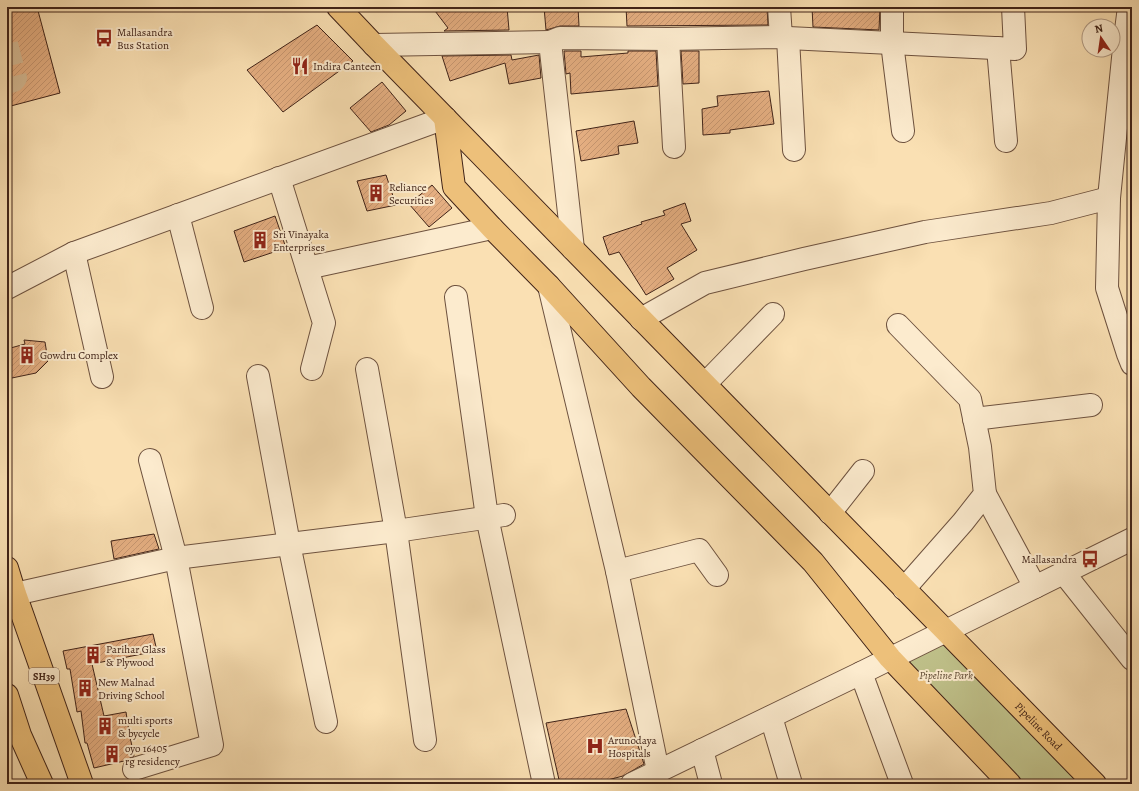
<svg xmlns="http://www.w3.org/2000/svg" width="1139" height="791" font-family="Alegreya,serif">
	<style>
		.park { fill: #c0c28b; stroke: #807252 }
		.building { fill: url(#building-hatch); stroke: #402318 }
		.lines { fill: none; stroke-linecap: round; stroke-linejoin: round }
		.minor-tunnel { stroke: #d5ba94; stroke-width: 22; stroke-dasharray: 22 11; stroke-linecap: butt }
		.minor-casing { stroke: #6e523f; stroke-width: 24 }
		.major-casing { stroke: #402318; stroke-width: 24 }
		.minor { stroke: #fcebce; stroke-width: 22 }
		.major { stroke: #edc07a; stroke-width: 22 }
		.labels { text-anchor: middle; stroke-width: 4; stroke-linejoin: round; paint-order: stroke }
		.shield { fill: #fcebce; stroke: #785f4f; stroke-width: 1 }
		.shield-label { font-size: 10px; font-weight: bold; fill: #402318 }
		.poi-label { font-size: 11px; fill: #402318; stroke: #fcebce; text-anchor: start }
		.park-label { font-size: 11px; font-style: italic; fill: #604b35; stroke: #fcebce }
		.street-label { font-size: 11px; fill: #402318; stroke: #fcebce }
	</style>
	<defs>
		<pattern id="building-hatch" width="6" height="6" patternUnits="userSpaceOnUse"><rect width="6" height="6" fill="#e4ae81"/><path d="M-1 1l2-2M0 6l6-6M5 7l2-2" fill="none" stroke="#c5956f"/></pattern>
	</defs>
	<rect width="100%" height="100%" fill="#fae0b3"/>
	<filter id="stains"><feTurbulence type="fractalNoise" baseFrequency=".005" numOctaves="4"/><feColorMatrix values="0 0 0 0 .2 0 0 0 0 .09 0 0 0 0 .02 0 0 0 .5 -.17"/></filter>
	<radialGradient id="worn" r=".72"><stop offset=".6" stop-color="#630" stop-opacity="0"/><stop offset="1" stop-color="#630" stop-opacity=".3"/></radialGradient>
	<path class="park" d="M 946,640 L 1082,784 L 1018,784 L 902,663 Z"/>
	<g class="building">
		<path d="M 7,7 L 37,7 L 60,93 L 7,107 Z"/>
		<path d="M 432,7 L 507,7 L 509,30 L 444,31 L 448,28 Z"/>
		<path d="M 544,7 L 578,7 L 579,26 L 560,26 L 546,30 Z"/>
		<path d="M 626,7 L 767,7 L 768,25 L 627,26 Z"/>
		<path d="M 812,7 L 880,7 L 879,30 L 813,27 Z"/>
		<path d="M 317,25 L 353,61 L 283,112 L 247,70 Z"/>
		<path d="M 564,51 L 581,51 L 581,57 L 628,53 L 628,51 L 656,51 L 658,86 L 571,94 L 570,73 L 566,74 Z"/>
		<path d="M 681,51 L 699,51 L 699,83 L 683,84 Z"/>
		<path d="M 511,55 L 512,60 L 539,55 L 541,78 L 509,84 L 505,63 L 450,81 L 442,56 Z"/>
		<path d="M 382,82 L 406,111 L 389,125 L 371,132 L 350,108 Z"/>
		<path d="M 769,91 L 774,124 L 730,130 L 730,133 L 703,135 L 702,109 L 718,106 L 717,96 Z"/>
		<path d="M 634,121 L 638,143 L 618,146 L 619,154 L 581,161 L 576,131 Z"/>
		<path d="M 386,175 L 396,205 L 367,211 L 357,181 Z"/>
		<path d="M 432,185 L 452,208 L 429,227 L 409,204 Z"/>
		<path d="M 685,203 L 691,221 L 681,224 L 697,250 L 667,268 L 674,279 L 646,295 L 619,252 L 609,255 L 603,237 L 642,224 L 641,222 L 665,215 L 663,211 Z"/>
		<path d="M 275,216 L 286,248 L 244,262 L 234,231 Z"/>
		<path d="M 24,340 L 45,342 L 48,361 L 36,373 L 7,379 L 7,349 L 25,344 Z"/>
		<path d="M 154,534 L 159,549 L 114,559 L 111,541 Z"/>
		<path d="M 153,634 L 157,651 L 92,664 L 104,716 L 126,712 L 129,732 L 134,756 L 124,761 L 94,768 L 87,743 L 85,743 L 81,711 L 77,712 L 70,669 L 67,669 L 63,651 Z"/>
		<path d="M 626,709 L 644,764 L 623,776 L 592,784 L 560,784 L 546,723 Z"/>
	</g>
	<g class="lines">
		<path class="minor-tunnel" d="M 7,44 L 16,78 L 14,81 L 7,83"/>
		<g class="minor-casing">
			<g id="minor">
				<path d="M 779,7 L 781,37"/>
				<path d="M 892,7 L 892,43 L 903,131"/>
				<path d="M 788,38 L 1015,49 L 1013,7"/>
				<path d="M 668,39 L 674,147"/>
				<path d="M 550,42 L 560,38 L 668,39 L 781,37 L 788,38 L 794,150"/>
				<path d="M 374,45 L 550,42 L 573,249"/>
				<path d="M 998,48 L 1006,141"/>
				<path d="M 279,178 L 324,323 L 312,369"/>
				<path d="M 1109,198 L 1125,38 L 1129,7"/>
				<path d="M 178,215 L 202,308"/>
				<path d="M 74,253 L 102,377"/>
				<path d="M 307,268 L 492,228"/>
				<path d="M 549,286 L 617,571 L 699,550 L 717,575"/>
				<path d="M 7,288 L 74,253 L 445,118"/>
				<path d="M 456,297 L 487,517 L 544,784"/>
				<path d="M 641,319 L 705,283 L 804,259 L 925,232 L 1051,213 L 1109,198 L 1107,288 L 1128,354 L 1132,364"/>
				<path d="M 898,325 L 970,399 L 980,447 L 985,494 L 963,522 L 904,589"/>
				<path d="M 367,369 L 396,531 L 425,740"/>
				<path d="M 258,376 L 289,544 L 326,722"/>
				<path d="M 705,384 L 773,314"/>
				<path d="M 974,419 L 1091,405"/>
				<path d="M 985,494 L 1035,587"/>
				<path d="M 830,513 L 863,471"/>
				<path d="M 617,571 L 658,771"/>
				<path d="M 1063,572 L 1132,659"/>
				<path d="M 15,594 L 176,558 L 396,531 L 504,515"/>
				<path d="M 861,673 L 902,784"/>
				<path d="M 771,717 L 791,784"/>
				<path d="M 702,750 L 711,784"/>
				<path d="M 134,769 L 212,745 L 176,558 L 150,460"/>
				<path d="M 632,784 L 861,673 L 1132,539"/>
			</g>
		</g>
		<g class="major-casing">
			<g id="major">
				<path id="s1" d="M 338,7 L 374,45 L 1095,784"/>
				<path d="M 445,118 L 454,187 L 492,228 L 549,286 L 641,387 L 813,562 L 890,658 L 1010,784"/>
				<path d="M 7,568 L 15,594 L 82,784"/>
				<path d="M 7,695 L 20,735 L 42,784"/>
			</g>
		</g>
		<use href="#minor" class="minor"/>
		<use href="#major" class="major"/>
	</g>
	<defs>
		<g id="bus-bare" transform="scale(1.38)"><path d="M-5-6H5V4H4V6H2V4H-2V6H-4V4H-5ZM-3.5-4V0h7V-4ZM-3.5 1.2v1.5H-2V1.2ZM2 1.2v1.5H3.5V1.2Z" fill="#8f2418" stroke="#fcebce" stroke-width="2.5" paint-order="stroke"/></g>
		<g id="restaurant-bare" transform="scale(1.38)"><path d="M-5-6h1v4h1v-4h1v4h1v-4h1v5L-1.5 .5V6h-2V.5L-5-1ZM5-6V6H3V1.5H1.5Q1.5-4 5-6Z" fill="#8f2418" stroke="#fcebce" stroke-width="2.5" paint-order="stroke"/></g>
		<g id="building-bare" transform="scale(1.38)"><path d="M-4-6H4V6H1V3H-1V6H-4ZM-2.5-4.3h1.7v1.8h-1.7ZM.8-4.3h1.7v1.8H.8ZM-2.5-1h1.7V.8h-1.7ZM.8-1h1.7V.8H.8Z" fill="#8f2418" stroke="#fcebce" stroke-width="2.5" paint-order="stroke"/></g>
		<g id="hospital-bare" transform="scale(1.38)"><path d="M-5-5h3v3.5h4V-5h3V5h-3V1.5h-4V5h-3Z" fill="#8f2418" stroke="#fcebce" stroke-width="2.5" paint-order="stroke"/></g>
	</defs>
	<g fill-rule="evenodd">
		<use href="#bus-bare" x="104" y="38"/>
		<use href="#restaurant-bare" x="300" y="66"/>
		<use href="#building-bare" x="376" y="193"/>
		<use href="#building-bare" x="260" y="240"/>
		<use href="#building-bare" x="27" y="355"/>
		<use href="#bus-bare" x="1090" y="559"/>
		<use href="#building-bare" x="93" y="655"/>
		<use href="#building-bare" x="85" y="688"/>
		<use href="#building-bare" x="105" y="726"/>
		<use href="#hospital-bare" x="595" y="746"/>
		<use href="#building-bare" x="112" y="754"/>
	</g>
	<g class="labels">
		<rect class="shield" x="29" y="668" width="30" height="16" rx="3"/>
		<g class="shield-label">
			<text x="44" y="680">SH39</text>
		</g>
		<g class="poi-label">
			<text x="117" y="36">Mallasandra<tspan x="117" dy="13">Bus Station</tspan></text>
			<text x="313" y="70">Indira Canteen</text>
			<text x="389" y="191">Reliance<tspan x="389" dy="13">Securities</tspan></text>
			<text x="273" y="238">Sri Vinayaka<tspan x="273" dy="13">Enterprises</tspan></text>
			<text x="40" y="359">Gowdru Complex</text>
			<text x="1077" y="563" text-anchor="end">Mallasandra</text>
			<text x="106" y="653">Parihar Glass<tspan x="106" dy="13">&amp; Plywood</tspan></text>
			<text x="98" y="686">New Malnad<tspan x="98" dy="13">Driving School</tspan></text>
			<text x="118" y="724">multi sports<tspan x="118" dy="13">&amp; bycycle</tspan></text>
			<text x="608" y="744">Arunodaya<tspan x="608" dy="13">Hospitals</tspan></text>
			<text x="125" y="752">oyo 16405<tspan x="125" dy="13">rg residency</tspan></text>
		</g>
		<g class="park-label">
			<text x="946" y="679">Pipeline Park</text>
		</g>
		<g class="street-label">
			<text dy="4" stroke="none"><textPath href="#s1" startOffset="1004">Pipeline Road</textPath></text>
		</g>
	</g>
	<rect width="1139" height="791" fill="none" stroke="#fae0b3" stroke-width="24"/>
	<rect x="8" y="8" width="1123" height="775" fill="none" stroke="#402318" stroke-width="2"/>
	<rect x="12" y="12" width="1115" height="767" fill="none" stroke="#402318"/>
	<g transform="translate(1101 38) rotate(347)"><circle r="19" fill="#fcebce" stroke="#b19b85"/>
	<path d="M0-3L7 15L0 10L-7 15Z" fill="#8f2418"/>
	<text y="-6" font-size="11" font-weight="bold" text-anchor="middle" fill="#402318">N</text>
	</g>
	<rect width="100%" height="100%" filter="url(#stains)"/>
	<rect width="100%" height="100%" fill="url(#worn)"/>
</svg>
